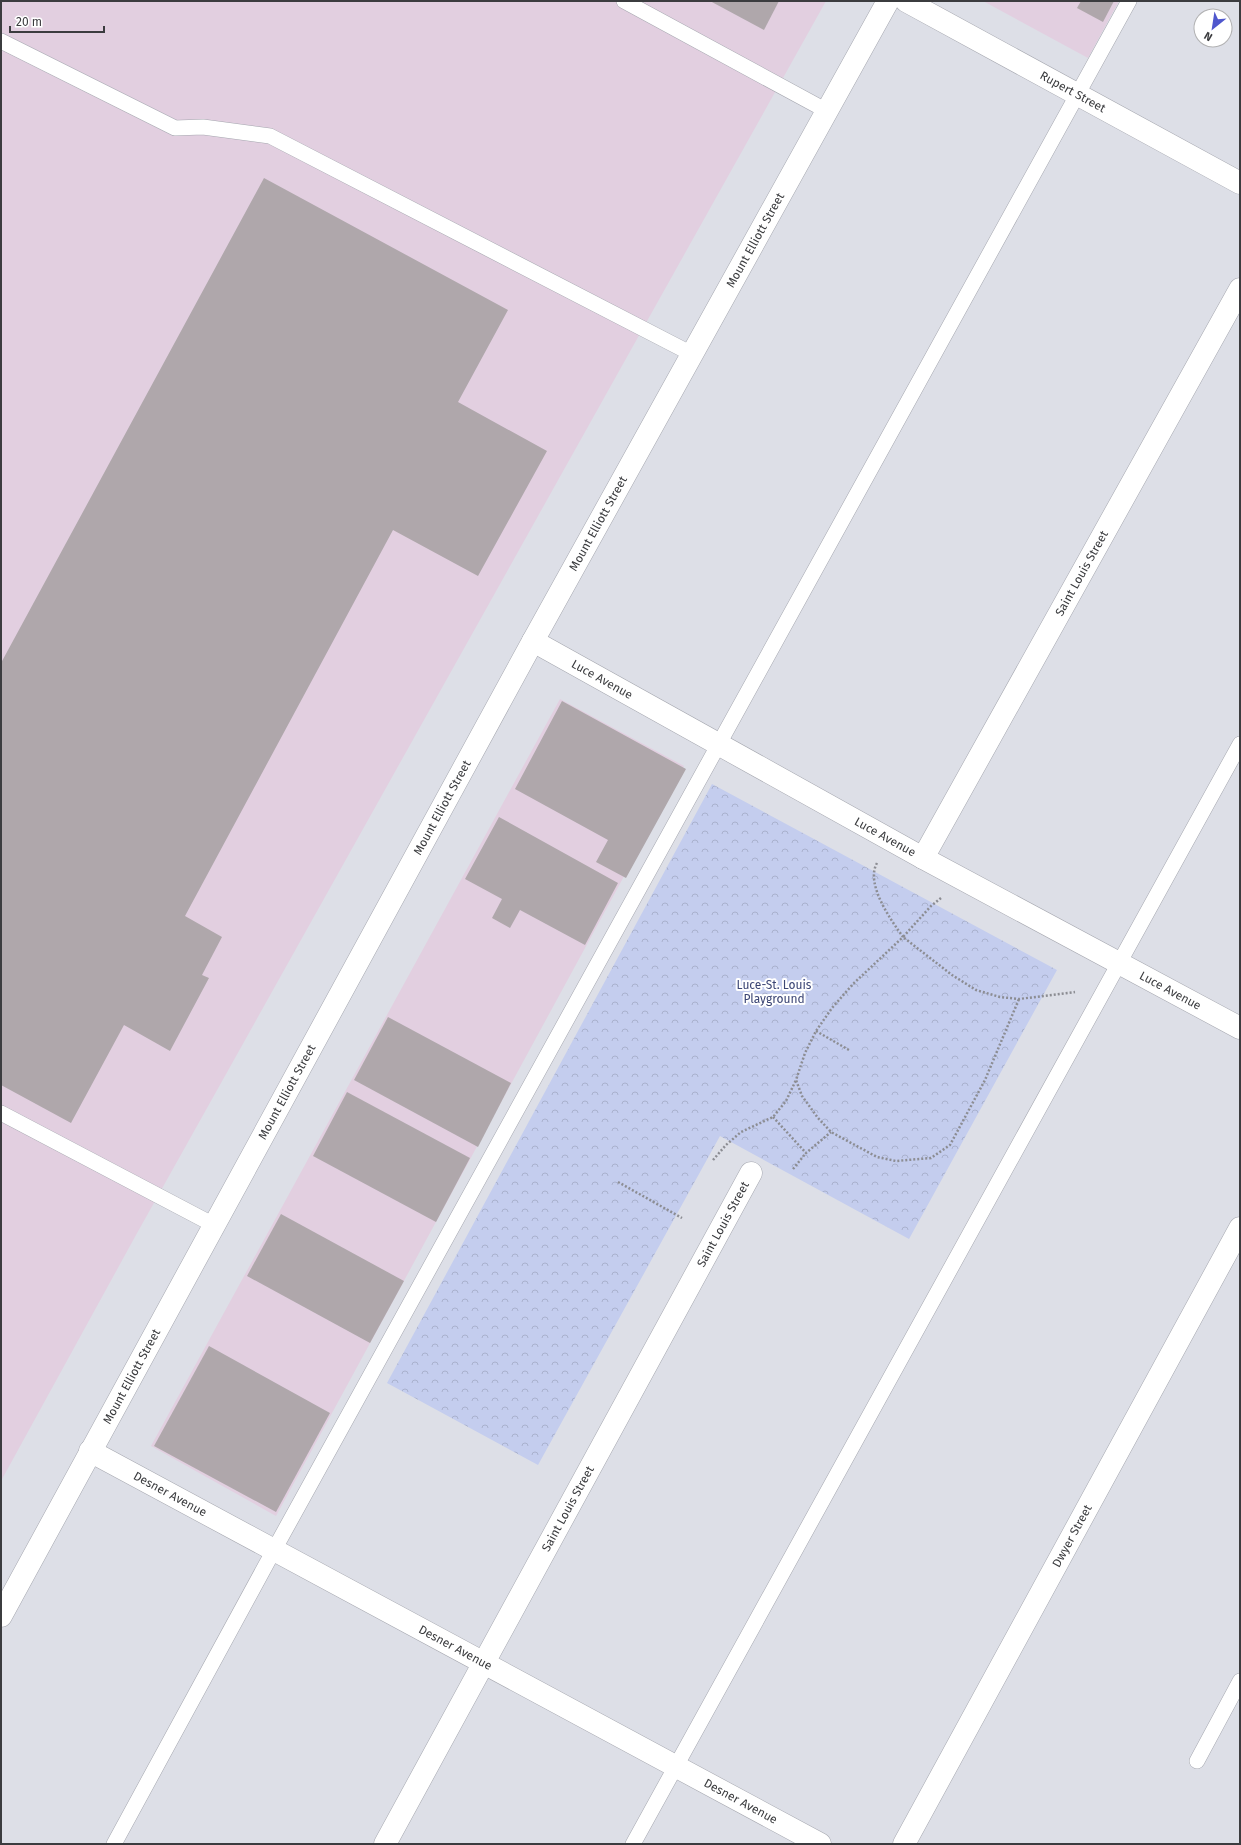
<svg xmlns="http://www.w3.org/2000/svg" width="1241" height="1845" font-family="'Fira Sans',sans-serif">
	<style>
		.industrial { fill: #e2cfe0 }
		.park { fill: url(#park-crowns) }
		.building { fill: #afa7ab }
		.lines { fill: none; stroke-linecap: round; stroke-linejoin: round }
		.lane-casing { stroke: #a5a7af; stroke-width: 16 }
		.street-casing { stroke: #a5a7af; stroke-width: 23 }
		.secondary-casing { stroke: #a5a7af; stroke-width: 23 }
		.path { stroke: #8c8d93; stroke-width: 2.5; stroke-dasharray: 2 2; stroke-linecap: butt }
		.lane { stroke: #fff; stroke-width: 15 }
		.street { stroke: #fff; stroke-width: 22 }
		.secondary { stroke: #fff; stroke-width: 22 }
		.labels { text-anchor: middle; stroke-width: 4; stroke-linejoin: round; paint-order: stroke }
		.street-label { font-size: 12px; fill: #3b3c3f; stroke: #fff }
		.park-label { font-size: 12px; fill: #3b4574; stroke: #fff }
	</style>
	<defs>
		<pattern id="park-crowns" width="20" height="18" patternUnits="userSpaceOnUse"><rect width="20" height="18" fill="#c4cdee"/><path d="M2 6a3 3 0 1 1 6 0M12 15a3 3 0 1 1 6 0" fill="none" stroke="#a9b1cd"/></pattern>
	</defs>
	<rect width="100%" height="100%" fill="#dddfe7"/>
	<g class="industrial">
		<path d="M 1,1 L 826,1 L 136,1235 L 1,1481 Z"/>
		<path d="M 983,1 L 1119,1 L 1088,58 Z"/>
		<path d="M 560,699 L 684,766 L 276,1516 L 151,1446 Z"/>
	</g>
	<path class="park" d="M 712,784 L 1057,970 L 909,1239 L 720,1136 L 538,1465 L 387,1383 Z"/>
	<g class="building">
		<path d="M 710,1 L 779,1 L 764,30 Z"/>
		<path d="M 1081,1 L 1114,1 L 1103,22 L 1077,8 Z"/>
		<path d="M 264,178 L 508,310 L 458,402 L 547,451 L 478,576 L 393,530 L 185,916 L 222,937 L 202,975 L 209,978 L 170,1051 L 124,1025 L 71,1123 L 1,1085 L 1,663 Z"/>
		<path d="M 562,701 L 686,769 L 626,878 L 596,862 L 608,840 L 515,789 Z"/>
		<path d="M 499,817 L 618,883 L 585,945 L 520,910 L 510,928 L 492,918 L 502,899 L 465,879 Z"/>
		<path d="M 388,1017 L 511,1083 L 478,1147 L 354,1080 Z"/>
		<path d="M 347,1092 L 470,1158 L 436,1222 L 313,1156 Z"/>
		<path d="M 281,1214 L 404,1281 L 370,1343 L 247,1276 Z"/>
		<path d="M 209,1346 L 330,1413 L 276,1512 L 154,1446 Z"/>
	</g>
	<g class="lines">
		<g class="lane-casing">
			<g id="lane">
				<path d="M 624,1 L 827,111"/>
				<path d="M 1,41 L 175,128 L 203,127 L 270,136 L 692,354"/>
				<path d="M 1,1113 L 214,1225"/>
				<path d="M 1197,1761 L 1240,1681"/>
				<path d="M 114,1844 L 274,1550 L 1129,1"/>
				<path d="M 633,1844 L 1240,744"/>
			</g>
		</g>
		<g class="street-casing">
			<g id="street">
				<path id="s1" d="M 906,1 L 1240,183"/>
				<path id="s2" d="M 533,641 L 923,858 L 1240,1028"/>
				<path id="s3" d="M 923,858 L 1240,289"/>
				<path id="s4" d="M 90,1451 L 820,1844"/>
				<path id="s5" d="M 385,1844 L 751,1173"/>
				<path id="s6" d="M 904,1844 L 1240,1228"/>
			</g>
		</g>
		<g class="secondary-casing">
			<g id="secondary">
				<path id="s7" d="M 1,1616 L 533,641 L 888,1"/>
			</g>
		</g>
		<g class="path">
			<path d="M 877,863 C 865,884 891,920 903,937 L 853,984 L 832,1008 L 816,1031 L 805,1053 L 796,1080 L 802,1096 L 818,1118 L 831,1132 L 877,1157 L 896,1161 L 931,1158 L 950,1145 L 985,1080 L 1019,999"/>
			<path d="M 941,898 L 931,906 L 903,937 L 952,975 L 976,990 L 1000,997 L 1019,999 L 1075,992"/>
			<path d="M 816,1031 L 849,1050"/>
			<path d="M 773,1117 L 806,1153 L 831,1132"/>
			<path d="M 713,1160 L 726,1145 L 741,1132 L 773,1117 L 786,1101 L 796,1080"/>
			<path d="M 793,1169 L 806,1153"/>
			<path d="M 618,1182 L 682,1218"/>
		</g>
		<use href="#lane" class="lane"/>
		<use href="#street" class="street"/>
		<use href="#secondary" class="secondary"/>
	</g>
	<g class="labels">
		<g class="street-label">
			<text dy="4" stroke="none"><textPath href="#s1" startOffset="190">Rupert Street</textPath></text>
			<text dy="4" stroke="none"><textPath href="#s7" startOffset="1569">Mount Elliott Street</textPath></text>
			<text dy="4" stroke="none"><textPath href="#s7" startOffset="1245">Mount Elliott Street</textPath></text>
			<text dy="4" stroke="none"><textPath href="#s3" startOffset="326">Saint Louis Street</textPath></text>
			<text dy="4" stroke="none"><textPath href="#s2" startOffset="79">Luce Avenue</textPath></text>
			<text dy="4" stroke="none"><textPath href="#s7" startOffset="921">Mount Elliott Street</textPath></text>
			<text dy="4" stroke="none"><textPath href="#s2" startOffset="403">Luce Avenue</textPath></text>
			<text dy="4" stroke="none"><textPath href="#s2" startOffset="727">Luce Avenue</textPath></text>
			<text dy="4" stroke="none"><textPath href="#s7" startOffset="597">Mount Elliott Street</textPath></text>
			<text dy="4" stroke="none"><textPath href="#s5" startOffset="706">Saint Louis Street</textPath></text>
			<text dy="4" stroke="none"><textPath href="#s7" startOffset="273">Mount Elliott Street</textPath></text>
			<text dy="4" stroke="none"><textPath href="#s4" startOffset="91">Desner Avenue</textPath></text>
			<text dy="4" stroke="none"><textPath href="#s5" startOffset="382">Saint Louis Street</textPath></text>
			<text dy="4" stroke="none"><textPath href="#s6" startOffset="351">Dwyer Street</textPath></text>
			<text dy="4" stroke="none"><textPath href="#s4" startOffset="415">Desner Avenue</textPath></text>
			<text dy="4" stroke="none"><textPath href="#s4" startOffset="739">Desner Avenue</textPath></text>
		</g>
		<g class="park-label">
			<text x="774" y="989">Luce-St. Louis<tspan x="774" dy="14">Playground</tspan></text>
		</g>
	</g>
	<rect width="1241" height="1845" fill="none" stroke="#3b3c3f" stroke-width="4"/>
	<g transform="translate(1213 28) rotate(210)"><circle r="19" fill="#ffffff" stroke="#b1b1b2"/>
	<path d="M0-3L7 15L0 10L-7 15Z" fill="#4f57cd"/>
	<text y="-6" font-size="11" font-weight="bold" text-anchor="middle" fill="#3b3c3f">N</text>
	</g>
	<path d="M10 26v6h94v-6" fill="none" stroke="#3b3c3f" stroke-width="2"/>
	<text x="16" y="26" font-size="12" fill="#3b3c3f" stroke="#ffffff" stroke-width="3" paint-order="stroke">20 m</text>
</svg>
